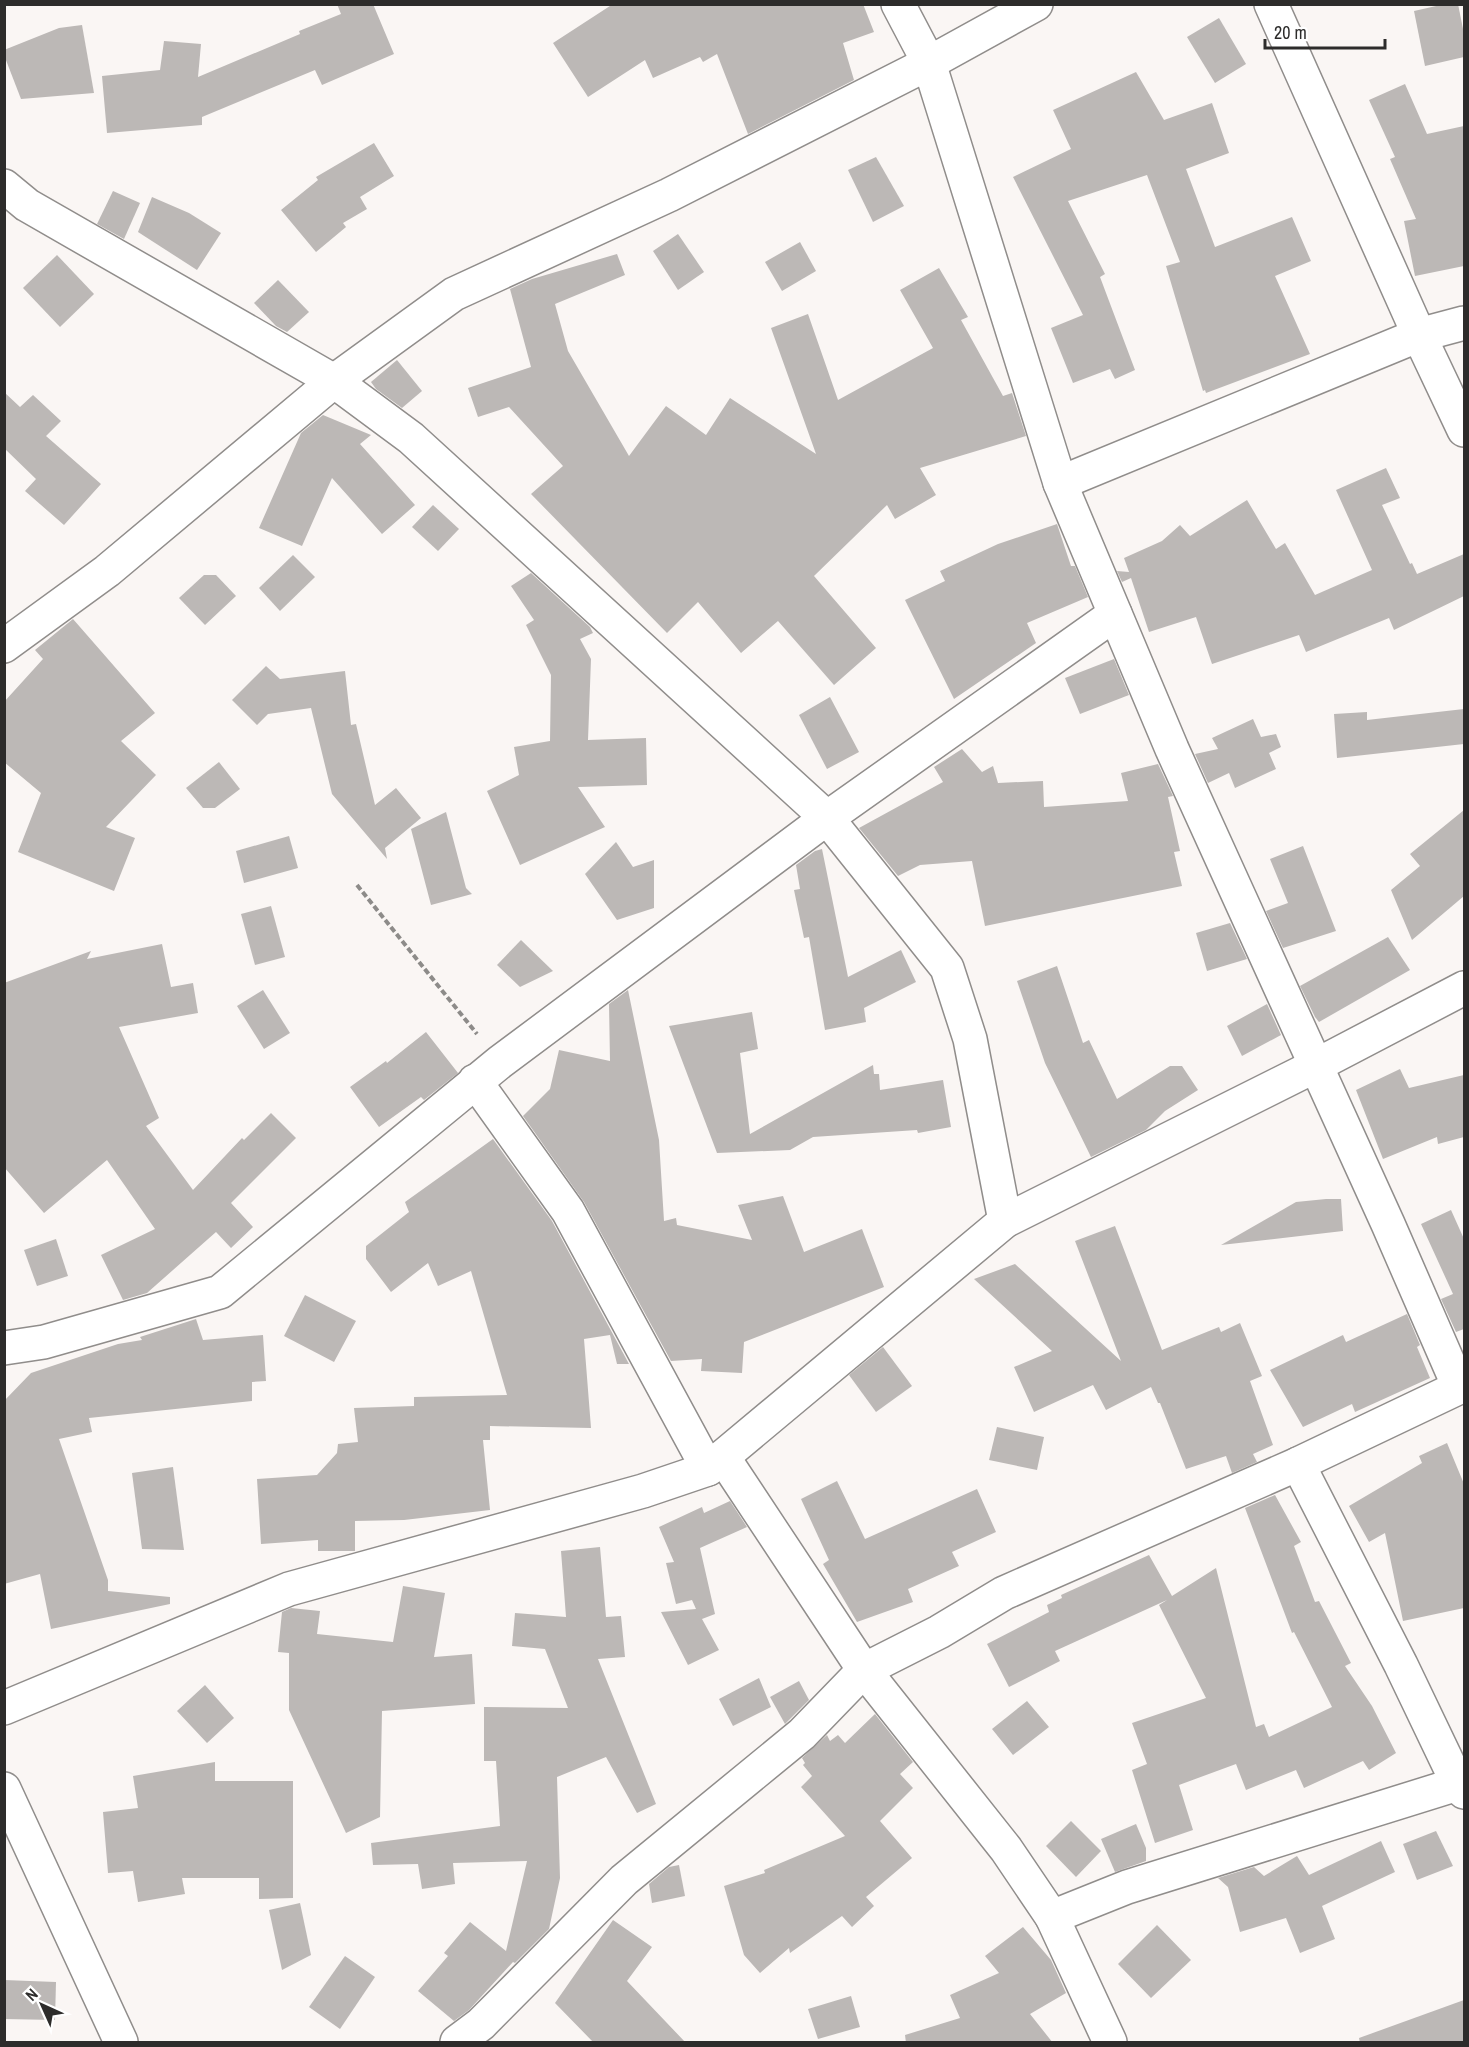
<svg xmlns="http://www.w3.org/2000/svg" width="1469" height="2047" font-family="'Archivo Narrow',sans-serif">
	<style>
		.building { fill: #bcb8b6 }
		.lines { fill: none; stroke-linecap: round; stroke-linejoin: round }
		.street-casing { stroke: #908d8b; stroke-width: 36 }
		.path { stroke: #8d8b89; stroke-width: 4; stroke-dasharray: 6 3; stroke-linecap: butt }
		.street { stroke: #fff; stroke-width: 33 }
	</style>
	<rect width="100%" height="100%" fill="#faf6f4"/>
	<g class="building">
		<path d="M 337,4 L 373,4 L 394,54 L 322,85 L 315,70 L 202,117 L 202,125 L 107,133 L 102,76 L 160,70 L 164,41 L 201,44 L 198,77 L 300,34 L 299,31 L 341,14 Z"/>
		<path d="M 613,4 L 863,4 L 874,32 L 843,43 L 854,80 L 748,134 L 717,54 L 703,62 L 700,57 L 653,78 L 645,60 L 588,97 L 553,43 Z"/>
		<path d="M 1445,4 L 1458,4 L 1464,34 L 1464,57 L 1425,66 L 1414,11 Z"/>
		<path d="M 1219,18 L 1246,64 L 1215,83 L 1187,37 Z"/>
		<path d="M 82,25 L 94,93 L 21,99 L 4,55 L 4,50 L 59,28 Z"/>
		<path d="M 1136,72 L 1164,120 L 1212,103 L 1229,153 L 1186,169 L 1215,247 L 1292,217 L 1311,261 L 1275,276 L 1310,354 L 1206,393 L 1205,390 L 1203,391 L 1166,266 L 1180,262 L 1147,175 L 1068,201 L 1105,274 L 1100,277 L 1135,370 L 1115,379 L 1110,369 L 1073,383 L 1051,328 L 1083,315 L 1013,177 L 1071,149 L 1053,110 Z"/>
		<path d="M 1405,84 L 1427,134 L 1464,126 L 1464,266 L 1415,276 L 1404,221 L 1416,219 L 1390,159 L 1395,157 L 1369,100 Z"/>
		<path d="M 374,143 L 394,176 L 360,197 L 367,209 L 343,223 L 346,227 L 316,252 L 281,210 L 318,180 L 316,177 Z"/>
		<path d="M 876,157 L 904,206 L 873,222 L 848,170 Z"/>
		<path d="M 113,191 L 140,203 L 124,239 L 97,224 Z"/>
		<path d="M 152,197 L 189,213 L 221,233 L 197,270 L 138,232 Z"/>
		<path d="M 678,234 L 704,272 L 678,290 L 653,251 Z"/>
		<path d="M 800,242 L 816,271 L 782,291 L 765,262 Z"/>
		<path d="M 617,254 L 625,275 L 555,304 L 568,351 L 629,456 L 666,406 L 706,435 L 730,398 L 816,454 L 771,328 L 808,314 L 838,400 L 933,348 L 900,290 L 939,268 L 968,317 L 961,320 L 1003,396 L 1012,393 L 1026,436 L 920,468 L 936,495 L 895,519 L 887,505 L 814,576 L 876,648 L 834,685 L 778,621 L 741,653 L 698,602 L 667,633 L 531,494 L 563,466 L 509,407 L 478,417 L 468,388 L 531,367 L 510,289 L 532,279 Z"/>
		<path d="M 57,255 L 94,294 L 60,327 L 23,288 Z"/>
		<path d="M 278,280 L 309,312 L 287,332 L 276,326 L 254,303 Z"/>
		<path d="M 397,360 L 422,391 L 402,408 L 376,389 L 371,382 Z"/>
		<path d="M 4,392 L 20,407 L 33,395 L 61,421 L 46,436 L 101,484 L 64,525 L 25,491 L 36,479 L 4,448 Z"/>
		<path d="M 323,415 L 371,435 L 360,444 L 415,505 L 382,534 L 332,478 L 302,546 L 259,528 L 301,433 Z"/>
		<path d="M 1386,468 L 1400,498 L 1382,505 L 1410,564 L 1412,563 L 1417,574 L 1464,554 L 1464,596 L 1394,630 L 1389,618 L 1306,652 L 1299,635 L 1212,664 L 1196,617 L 1149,632 L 1131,578 L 1122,582 L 1117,571 L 1129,572 L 1124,558 L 1162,541 L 1180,525 L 1190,536 L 1247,500 L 1276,549 L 1285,543 L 1315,595 L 1372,570 L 1336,490 Z"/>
		<path d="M 433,505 L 459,529 L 438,551 L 412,527 Z"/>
		<path d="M 1057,524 L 1071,566 L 1075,566 L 1088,597 L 1027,623 L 1036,643 L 954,699 L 905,600 L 945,581 L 940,571 L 998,544 Z"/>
		<path d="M 293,555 L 315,577 L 280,611 L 259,588 Z"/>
		<path d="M 531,573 L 590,627 L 593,633 L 580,639 L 591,659 L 588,740 L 646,738 L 647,785 L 578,787 L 605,827 L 520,865 L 487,791 L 519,775 L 514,747 L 550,741 L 551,675 L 526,625 L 534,620 L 511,586 Z"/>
		<path d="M 204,575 L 216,575 L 236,596 L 205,625 L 179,598 Z"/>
		<path d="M 73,619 L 155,713 L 121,741 L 156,775 L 106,827 L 135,838 L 114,891 L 18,852 L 41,793 L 4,762 L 4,702 L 43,659 L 35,650 Z"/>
		<path d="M 1114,659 L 1129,695 L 1080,714 L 1065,678 Z"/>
		<path d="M 266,666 L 280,679 L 345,671 L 351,725 L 356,724 L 375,805 L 396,788 L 421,818 L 385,848 L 387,859 L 332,794 L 311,708 L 268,714 L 257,725 L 232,700 Z"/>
		<path d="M 830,697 L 859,752 L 827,769 L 799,715 Z"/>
		<path d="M 1464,709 L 1464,744 L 1337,758 L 1334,714 L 1367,712 L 1367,720 Z"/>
		<path d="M 1253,719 L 1261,737 L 1276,734 L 1281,747 L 1269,753 L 1276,769 L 1235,788 L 1229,773 L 1208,783 L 1195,754 L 1218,749 L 1212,738 Z"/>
		<path d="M 962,749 L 982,772 L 993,766 L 998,783 L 1043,781 L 1044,807 L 1128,801 L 1121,773 L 1158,764 L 1173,796 L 1168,797 L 1180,851 L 1174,852 L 1182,886 L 985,926 L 972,861 L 920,865 L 898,876 L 859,828 L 943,782 L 934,767 Z"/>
		<path d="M 219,762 L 240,789 L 215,808 L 203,808 L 186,788 Z"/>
		<path d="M 1464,810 L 1464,896 L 1412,940 L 1391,890 L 1420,866 L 1410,854 Z"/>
		<path d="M 446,812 L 466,888 L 472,894 L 431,905 L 411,829 Z"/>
		<path d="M 289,836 L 298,868 L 244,883 L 236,851 Z"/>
		<path d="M 616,842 L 633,867 L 654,860 L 654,908 L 617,920 L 585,874 Z"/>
		<path d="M 1303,846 L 1336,931 L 1283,948 L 1266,911 L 1288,903 L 1270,859 Z"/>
		<path d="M 822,849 L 848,977 L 901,950 L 916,982 L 864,1008 L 866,1022 L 825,1030 L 809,937 L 804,938 L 794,890 L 800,889 L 796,865 L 815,851 Z"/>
		<path d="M 271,906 L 285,957 L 255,965 L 241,914 Z"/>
		<path d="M 1230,923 L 1247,959 L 1207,971 L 1196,933 Z"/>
		<path d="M 1388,937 L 1410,970 L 1319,1022 L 1315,1017 L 1300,986 Z"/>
		<path d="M 521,940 L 553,971 L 520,987 L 497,965 Z"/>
		<path d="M 162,944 L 171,987 L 193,983 L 198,1013 L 119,1027 L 159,1118 L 146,1126 L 193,1190 L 242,1138 L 244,1140 L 271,1113 L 296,1138 L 231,1203 L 253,1227 L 231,1248 L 216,1232 L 147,1293 L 123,1300 L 101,1255 L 155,1229 L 107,1160 L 44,1213 L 4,1167 L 4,983 L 91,951 L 87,959 Z"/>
		<path d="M 1057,966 L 1083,1043 L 1089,1040 L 1117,1099 L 1170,1066 L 1182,1066 L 1198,1090 L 1165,1111 L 1146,1130 L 1091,1157 L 1045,1063 L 1017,981 Z"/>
		<path d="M 263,990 L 290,1033 L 264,1049 L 237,1006 Z"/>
		<path d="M 628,990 L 659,1140 L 664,1221 L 676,1218 L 677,1225 L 752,1240 L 738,1205 L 783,1196 L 804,1252 L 862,1229 L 884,1287 L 744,1342 L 742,1373 L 701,1371 L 702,1359 L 671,1361 L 584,1202 L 523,1116 L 550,1089 L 559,1050 L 610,1061 L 609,1004 Z"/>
		<path d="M 1267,1004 L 1281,1035 L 1242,1056 L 1227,1026 Z"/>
		<path d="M 752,1012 L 758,1049 L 740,1053 L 750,1134 L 873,1065 L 874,1074 L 879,1074 L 880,1090 L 943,1080 L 951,1127 L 918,1133 L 917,1130 L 813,1137 L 790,1150 L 717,1153 L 669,1026 Z"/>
		<path d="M 426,1032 L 458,1073 L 424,1100 L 421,1097 L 379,1127 L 350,1087 L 386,1061 L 387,1063 Z"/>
		<path d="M 1400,1069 L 1409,1088 L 1464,1075 L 1464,1137 L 1438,1144 L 1437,1137 L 1383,1159 L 1356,1090 Z"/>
		<path d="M 493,1139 L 552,1221 L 629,1364 L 617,1364 L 610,1335 L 584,1339 L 591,1428 L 490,1426 L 490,1440 L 483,1440 L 490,1510 L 404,1520 L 355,1521 L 355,1551 L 318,1551 L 318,1540 L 261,1544 L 257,1479 L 317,1475 L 337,1453 L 338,1444 L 358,1442 L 354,1408 L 414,1406 L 414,1397 L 507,1395 L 471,1271 L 438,1286 L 428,1263 L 391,1292 L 366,1259 L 366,1246 L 409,1212 L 405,1202 Z"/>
		<path d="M 1326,1199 L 1341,1199 L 1343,1231 L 1221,1245 L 1296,1202 Z"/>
		<path d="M 1451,1210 L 1464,1239 L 1464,1329 L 1456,1332 L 1441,1299 L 1453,1294 L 1421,1224 Z"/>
		<path d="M 1115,1226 L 1162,1350 L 1219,1327 L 1221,1332 L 1240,1323 L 1262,1376 L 1250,1381 L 1273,1445 L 1253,1454 L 1257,1462 L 1232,1473 L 1226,1456 L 1186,1469 L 1160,1403 L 1158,1403 L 1151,1387 L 1106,1410 L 1093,1385 L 1034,1412 L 1014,1367 L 1052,1351 L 974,1279 L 1015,1264 L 1121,1361 L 1075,1241 Z"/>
		<path d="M 56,1239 L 68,1276 L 37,1286 L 24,1250 Z"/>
		<path d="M 305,1295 L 356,1321 L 334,1362 L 284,1336 Z"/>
		<path d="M 1407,1314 L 1420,1345 L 1417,1347 L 1430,1378 L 1355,1412 L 1352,1404 L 1303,1427 L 1270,1370 L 1343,1335 L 1346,1342 Z"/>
		<path d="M 196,1319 L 203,1340 L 263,1335 L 266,1381 L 252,1382 L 252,1401 L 89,1418 L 92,1432 L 59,1439 L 108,1580 L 108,1591 L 170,1597 L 170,1604 L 51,1629 L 40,1574 L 4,1584 L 4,1401 L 31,1373 L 118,1344 L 142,1340 L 140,1337 Z"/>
		<path d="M 883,1347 L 912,1386 L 876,1412 L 849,1375 Z"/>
		<path d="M 997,1427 L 1044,1437 L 1037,1470 L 989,1460 Z"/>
		<path d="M 1447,1443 L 1464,1484 L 1464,1608 L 1403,1621 L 1385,1533 L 1369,1542 L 1349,1506 L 1422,1463 L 1419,1456 Z"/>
		<path d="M 173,1467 L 184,1550 L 142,1549 L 132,1473 Z"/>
		<path d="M 837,1481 L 865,1539 L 977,1489 L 996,1532 L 952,1552 L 959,1566 L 908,1589 L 913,1602 L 857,1622 L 823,1564 L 829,1560 L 801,1499 Z"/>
		<path d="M 1275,1495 L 1301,1542 L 1294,1546 L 1315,1602 L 1319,1601 L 1351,1663 L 1345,1666 L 1372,1706 L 1396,1753 L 1369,1770 L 1363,1761 L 1304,1788 L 1296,1770 L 1246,1790 L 1236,1764 L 1179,1785 L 1193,1830 L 1155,1843 L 1132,1770 L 1147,1764 L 1132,1723 L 1206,1698 L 1159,1605 L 1167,1600 L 1055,1651 L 1060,1661 L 1009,1687 L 987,1644 L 1049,1612 L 1047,1605 L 1062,1598 L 1061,1595 L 1149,1555 L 1172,1596 L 1216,1568 L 1256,1727 L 1264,1724 L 1269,1737 L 1332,1707 L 1294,1632 L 1292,1633 L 1245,1508 Z"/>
		<path d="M 730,1501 L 747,1527 L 700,1548 L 715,1614 L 702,1619 L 719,1650 L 688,1665 L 661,1612 L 696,1609 L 692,1600 L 676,1604 L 666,1563 L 674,1562 L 659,1527 L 702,1507 L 704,1513 Z"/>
		<path d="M 600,1547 L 606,1617 L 621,1616 L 625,1657 L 598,1659 L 656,1804 L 637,1813 L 606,1757 L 557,1777 L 560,1878 L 549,1929 L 515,1963 L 513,1962 L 469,2010 L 454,2021 L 418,1991 L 448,1956 L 444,1953 L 470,1922 L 506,1951 L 527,1861 L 453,1863 L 455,1884 L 422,1889 L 418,1864 L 373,1865 L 371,1843 L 500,1826 L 496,1761 L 484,1761 L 484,1707 L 568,1708 L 545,1649 L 512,1646 L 515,1613 L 566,1617 L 561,1551 Z"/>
		<path d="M 403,1586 L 445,1593 L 434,1657 L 472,1654 L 475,1704 L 382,1711 L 380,1817 L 346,1833 L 289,1710 L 289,1653 L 278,1652 L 282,1612 L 291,1608 L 320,1611 L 317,1634 L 393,1642 Z"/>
		<path d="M 759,1678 L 771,1707 L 733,1726 L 719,1699 Z"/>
		<path d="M 799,1681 L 809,1700 L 785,1724 L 770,1697 Z"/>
		<path d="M 205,1685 L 234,1718 L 207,1743 L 177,1711 Z"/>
		<path d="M 1027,1701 L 1049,1727 L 1013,1755 L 992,1729 Z"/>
		<path d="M 875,1714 L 913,1762 L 900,1774 L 913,1788 L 880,1821 L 912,1858 L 866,1897 L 874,1906 L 852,1927 L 842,1916 L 790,1953 L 789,1948 L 760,1973 L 744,1955 L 724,1886 L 765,1873 L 764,1870 L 845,1836 L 801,1787 L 812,1776 L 803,1765 L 805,1763 L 802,1758 L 827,1735 L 830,1741 L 838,1735 L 845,1743 Z"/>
		<path d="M 215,1762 L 215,1781 L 293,1781 L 293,1898 L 259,1899 L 259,1878 L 182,1878 L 185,1894 L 138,1902 L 133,1871 L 108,1873 L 103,1812 L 138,1808 L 133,1776 Z"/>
		<path d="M 1071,1821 L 1101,1851 L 1076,1877 L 1046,1846 Z"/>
		<path d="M 1136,1824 L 1146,1848 L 1146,1861 L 1115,1872 L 1101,1839 Z"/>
		<path d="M 1436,1831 L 1453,1866 L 1417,1880 L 1403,1844 Z"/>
		<path d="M 1381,1841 L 1395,1872 L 1322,1906 L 1335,1939 L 1300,1953 L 1286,1918 L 1240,1932 L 1228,1887 L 1218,1878 L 1254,1867 L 1264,1876 L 1297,1856 L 1309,1875 Z"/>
		<path d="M 679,1865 L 685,1896 L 652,1903 L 649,1884 L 669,1867 Z"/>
		<path d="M 300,1903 L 311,1955 L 282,1970 L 269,1910 Z"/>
		<path d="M 613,1920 L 652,1947 L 627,1981 L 686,2043 L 594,2043 L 555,2003 Z"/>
		<path d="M 1157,1925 L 1191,1960 L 1151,1998 L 1118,1964 Z"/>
		<path d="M 1023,1927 L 1051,1960 L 1066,1993 L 1030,2014 L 1053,2043 L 906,2043 L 905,2035 L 960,2018 L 950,1995 L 999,1973 L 985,1956 Z"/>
		<path d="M 345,1956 L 375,1977 L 340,2029 L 309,2007 Z"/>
		<path d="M 4,1980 L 56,1982 L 55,2020 L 4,2019 Z"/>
		<path d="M 851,1996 L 860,2027 L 818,2039 L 808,2009 Z"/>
		<path d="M 1464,2000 L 1464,2043 L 1360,2043 L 1359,2038 Z"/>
	</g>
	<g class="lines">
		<g class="street-casing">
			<g id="street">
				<path d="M 898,4 L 929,63 L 1060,483 L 1172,749 L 1388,1224 L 1459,1387"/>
				<path d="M 1271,4 L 1419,335 L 1464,430"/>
				<path d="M 4,186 L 27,205 L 334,381 L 411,438 L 827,818 L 947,968 L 970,1039 L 1005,1221"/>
				<path d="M 1060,483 L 1419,335 L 1464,323"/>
				<path d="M 4,646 L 107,571 L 334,381 L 454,294 L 669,195 L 929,63 L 1036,4"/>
				<path d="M 475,1081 L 568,1211 L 708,1469"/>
				<path d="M 4,1348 L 44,1342 L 220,1292 L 500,1062 L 827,818 L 1115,614"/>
				<path d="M 723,1457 L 864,1670 L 1006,1849 L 1052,1917 L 1110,2042"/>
				<path d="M 1298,1464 L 1401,1665 L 1458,1784 L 1464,1792"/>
				<path d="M 4,1708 L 289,1589 L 643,1491 L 708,1469 L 1005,1221 L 1315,1066 L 1464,988"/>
				<path d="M 4,1789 L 121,2042"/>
				<path d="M 1052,1917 L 1127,1887 L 1464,1782"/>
				<path d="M 457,2042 L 481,2024 L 624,1880 L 802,1734 L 864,1670 L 939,1632 L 1004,1593 L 1298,1464 L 1464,1385"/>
			</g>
		</g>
		<path class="path" d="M 357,885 L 477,1034"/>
		<use href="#street" class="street"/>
	</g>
	<rect width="1469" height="2047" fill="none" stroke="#2d2c2b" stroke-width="12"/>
	<g transform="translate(42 2005) rotate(315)" stroke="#ffffff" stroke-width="4.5" paint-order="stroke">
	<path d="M0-4.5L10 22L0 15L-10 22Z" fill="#2d2c2b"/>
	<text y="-9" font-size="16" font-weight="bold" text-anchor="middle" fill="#2d2c2b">N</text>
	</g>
	<path d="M1265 39v9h120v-9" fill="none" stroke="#2d2c2b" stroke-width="3"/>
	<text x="1274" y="39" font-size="18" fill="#2d2c2b" stroke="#ffffff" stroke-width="4.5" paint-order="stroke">20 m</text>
</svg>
